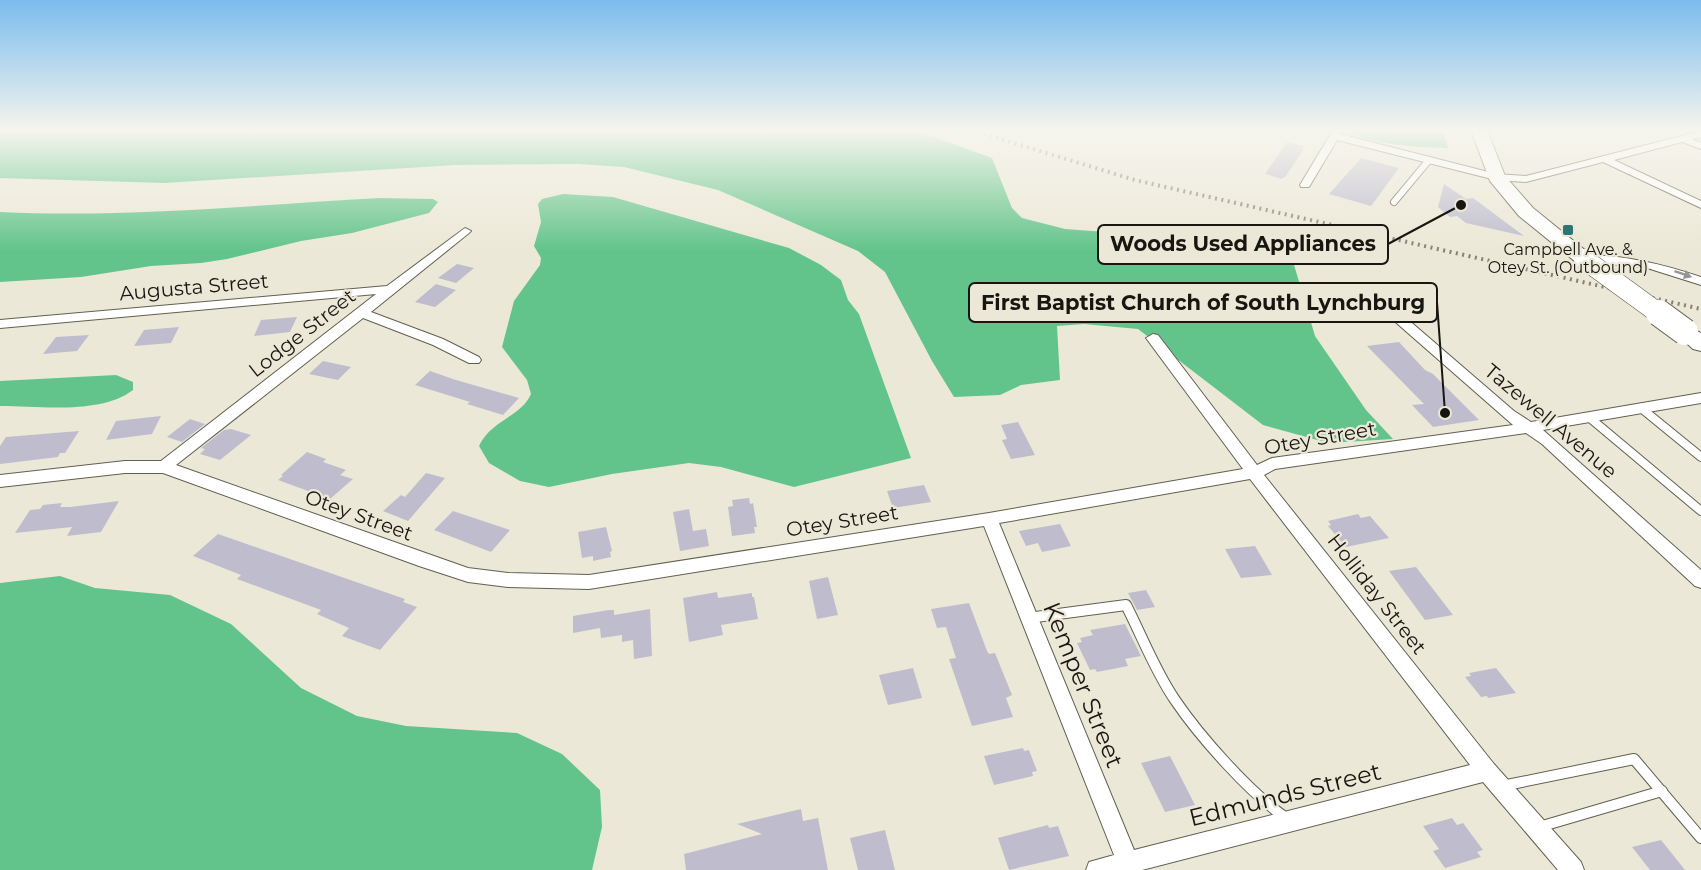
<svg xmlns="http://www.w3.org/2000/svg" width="1701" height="870" font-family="Montserrat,sans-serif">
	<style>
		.forest { fill: #62c48a }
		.building { fill: #bfbdcd }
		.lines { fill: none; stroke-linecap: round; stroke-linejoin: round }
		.lane-far2-casing { stroke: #635f50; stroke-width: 8 }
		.lane-far1-casing { stroke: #635f50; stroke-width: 10 }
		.lane-casing { stroke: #635f50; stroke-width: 12 }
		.street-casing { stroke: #635f50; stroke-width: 2 }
		.primary-casing { stroke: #635f50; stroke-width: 2 }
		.lane-far2 { stroke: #fff; stroke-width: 6 }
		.lane-far1 { stroke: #fff; stroke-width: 8 }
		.lane { stroke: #fff; stroke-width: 10 }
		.street { fill: #fff; fill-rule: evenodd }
		.primary { fill: #fff; fill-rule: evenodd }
		.rail { stroke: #848276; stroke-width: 4; stroke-dasharray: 2 4.5; stroke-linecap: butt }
		.primary-bridge-far1-casing { stroke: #635f50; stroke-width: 21; stroke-linecap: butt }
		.primary-bridge-casing { stroke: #635f50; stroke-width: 28; stroke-linecap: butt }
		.primary-bridge-far1 { stroke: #fff; stroke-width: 20 }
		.primary-bridge { stroke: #fff; stroke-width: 26 }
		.oneway { fill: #979693 }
		.poi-dot { fill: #2c7572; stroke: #ece8d7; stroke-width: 2 }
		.labels { text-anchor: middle; stroke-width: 4.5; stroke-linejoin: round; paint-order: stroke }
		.far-poi-label { font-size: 16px; fill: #171610; stroke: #ece8d7 }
		.street-label { font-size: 20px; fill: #171610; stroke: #ece8d7 }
		.near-street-label { font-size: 24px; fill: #171610; stroke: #ece8d7 }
		.leader { fill: none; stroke: #171610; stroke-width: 2 }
		.callout-dot { fill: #171610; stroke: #ece8d7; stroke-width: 2 }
		.callout { fill: #ece8d7; stroke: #171610; stroke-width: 2 }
		.callout-label { font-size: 21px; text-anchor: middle; font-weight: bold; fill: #171610 }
	</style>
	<rect width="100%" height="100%" fill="#ece8d7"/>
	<g class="forest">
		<path d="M 0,130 L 915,130 L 992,158 L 1012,208 L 1022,218 L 1065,229 L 1106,232 L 1186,224 L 1230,234 L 1292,258 L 1315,336 L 1366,410 L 1393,439 L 1328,443 L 1263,425 L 1138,329 L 1084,324 L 1057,326 L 1060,380 L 1021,385 L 1000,395 L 954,397 L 932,361 L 885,272 L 858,251 L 718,190 L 624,167 L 578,164 L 456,165 L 164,183 L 0,178 Z"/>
		<path d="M 1346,130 L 1443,130 L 1448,148 C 1412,147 1378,145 1345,132 Z"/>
		<path d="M 563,194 L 613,197 L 789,248 L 821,265 L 841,280 L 848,300 L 859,314 L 911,458 L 794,487 L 721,467 L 689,463 L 612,474 L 549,487 L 520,481 L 489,463 L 479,446 C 491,420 521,417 531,394 L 527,380 L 502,347 L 514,301 L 540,265 L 541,258 L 534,246 L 541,222 L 538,204 L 542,199 Z"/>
		<path d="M 380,198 L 433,199 L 438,202 L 429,213 L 352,233 L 301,241 L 227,259 L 201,263 L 151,266 L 81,277 L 0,282 L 0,212 C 127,218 253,205 380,198 Z"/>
		<path d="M 116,375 L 133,382 L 133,390 C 100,415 40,406 0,406 L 0,381 Z"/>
		<path d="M 60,576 L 95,588 L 170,595 L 231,624 L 301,688 L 357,716 L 406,726 L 517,733 L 562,754 L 600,790 L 602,827 L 592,870 L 0,870 L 0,583 Z"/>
	</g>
	<g class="building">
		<path d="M 1287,142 L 1304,146 L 1302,149 L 1304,149 L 1286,176 L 1282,179 L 1265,174 Z"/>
		<path d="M 1361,158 L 1399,168 L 1371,206 L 1329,194 Z"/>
		<path d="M 1444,184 L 1466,199 L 1473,198 L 1524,236 L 1466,223 L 1457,216 L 1450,217 L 1438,207 Z"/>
		<path d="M 457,264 L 474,268 L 456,283 L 438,278 Z"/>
		<path d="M 436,284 L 456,290 L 435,307 L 415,302 Z"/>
		<path d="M 297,317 L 290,332 L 254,336 L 261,320 Z"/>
		<path d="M 179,327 L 171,343 L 134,346 L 144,330 Z"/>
		<path d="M 89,335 L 77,351 L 43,354 L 56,337 Z"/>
		<path d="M 1399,342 L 1425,370 L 1433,374 L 1479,420 L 1433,427 L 1412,405 L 1424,404 L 1367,346 Z"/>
		<path d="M 323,361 L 351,367 L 338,380 L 309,374 Z"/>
		<path d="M 430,371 L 456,380 L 519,398 L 503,415 L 467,404 L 470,402 L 415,385 Z"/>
		<path d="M 161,416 L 152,434 L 106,440 L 116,421 Z"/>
		<path d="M 190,419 L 205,424 L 182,442 L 167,437 Z"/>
		<path d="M 1018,422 L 1035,455 L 1011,459 L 1002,440 L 1007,439 L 1001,425 Z"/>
		<path d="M 231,429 L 251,435 L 220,460 L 200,454 L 205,449 L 201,448 L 224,430 Z"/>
		<path d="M 79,431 L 65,453 L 60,453 L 58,457 L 0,464 L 0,446 L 6,437 Z"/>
		<path d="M 307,452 L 326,459 L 323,462 L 346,470 L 340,475 L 353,479 L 330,499 L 278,480 L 283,476 L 281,475 Z"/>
		<path d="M 426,473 L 445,478 L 408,521 L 383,511 L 401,495 L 405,497 Z"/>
		<path d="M 924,485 L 931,502 L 893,508 L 887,491 Z"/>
		<path d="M 749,498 L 750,504 L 753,503 L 757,527 L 754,527 L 755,533 L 732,536 L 728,507 L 733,506 L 732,500 Z"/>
		<path d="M 119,501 L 101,532 L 67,536 L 72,527 L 15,533 L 30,510 L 40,509 L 43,505 L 62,503 L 60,507 L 70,507 Z"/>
		<path d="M 689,509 L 693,531 L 706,529 L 709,546 L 680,551 L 673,512 Z"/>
		<path d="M 453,511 L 510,530 L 491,552 L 434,530 Z"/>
		<path d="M 1358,514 L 1361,518 L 1370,516 L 1389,538 L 1346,547 L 1328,526 L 1331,525 L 1328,521 Z"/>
		<path d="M 1060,524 L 1071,546 L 1042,552 L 1038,543 L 1026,546 L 1019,531 Z"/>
		<path d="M 606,527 L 612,551 L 610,552 L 611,557 L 593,561 L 593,556 L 582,558 L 578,532 Z"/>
		<path d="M 218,534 L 405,599 L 403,602 L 417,607 L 380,650 L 342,636 L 349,628 L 317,614 L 321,610 L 237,579 L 241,575 L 193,556 Z"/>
		<path d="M 1255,546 L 1272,575 L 1241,578 L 1225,549 Z"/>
		<path d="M 1416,567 L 1453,615 L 1425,620 L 1389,571 Z"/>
		<path d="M 828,577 L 838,615 L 817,619 L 809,581 Z"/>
		<path d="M 1146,590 L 1155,607 L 1137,610 L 1128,593 Z"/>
		<path d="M 717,592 L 718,598 L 752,593 L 752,597 L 754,597 L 758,619 L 721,625 L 723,635 L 689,642 L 683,598 Z"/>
		<path d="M 969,603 L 987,651 L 989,654 L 995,653 L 1012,695 L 1006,698 L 1013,717 L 972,726 L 949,659 L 956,658 L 946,627 L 937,628 L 931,609 Z"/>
		<path d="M 650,609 L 652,656 L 634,659 L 633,640 L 622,642 L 622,635 L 601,638 L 600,628 L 573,633 L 573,616 L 609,610 L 614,610 L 614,615 Z"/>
		<path d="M 1125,624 L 1141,656 L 1125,659 L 1128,666 L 1097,672 L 1095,669 L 1090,670 L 1077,643 L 1082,642 L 1080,638 L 1093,635 L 1090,630 Z"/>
		<path d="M 913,668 L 922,698 L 888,705 L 879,675 Z"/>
		<path d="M 1496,668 L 1516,693 L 1488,698 L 1487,696 L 1481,697 L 1465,677 L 1471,676 L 1469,673 Z"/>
		<path d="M 1023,748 L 1024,751 L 1029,750 L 1037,771 L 1032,772 L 1033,776 L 994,785 L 984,756 Z"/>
		<path d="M 1170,756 L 1195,805 L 1165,812 L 1141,763 Z"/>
		<path d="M 801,809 L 803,821 L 818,818 L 828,870 L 686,870 L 684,854 L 762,834 L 737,824 Z"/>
		<path d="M 1452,818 L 1457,825 L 1463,823 L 1483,850 L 1477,852 L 1481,857 L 1445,868 L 1433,851 L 1439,849 L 1423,826 Z"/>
		<path d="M 1048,825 L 1049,828 L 1058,826 L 1069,856 L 1009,870 L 998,838 Z"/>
		<path d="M 885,830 L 895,870 L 858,870 L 850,838 Z"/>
		<path d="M 1661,840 L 1685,870 L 1650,870 L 1632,847 Z"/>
	</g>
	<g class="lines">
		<g class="lane-far2-casing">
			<g id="lane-far2">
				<path d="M 1683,139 L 1701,146"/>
				<path d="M 1394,202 L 1429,160"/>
			</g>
		</g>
		<g class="lane-far1-casing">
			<g id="lane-far1">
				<path d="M 1641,408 L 1701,457"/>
				<path d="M 1590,418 L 1701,511"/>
			</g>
		</g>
		<g class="lane-casing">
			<g id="lane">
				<path d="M 1028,618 L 1126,605 C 1142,636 1155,671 1175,700 C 1200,737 1250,793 1286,818"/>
				<path d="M 1502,786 L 1634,759 L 1701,838"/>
				<path d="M 1539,827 L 1662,791"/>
			</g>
		</g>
		<g class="street-casing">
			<g id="street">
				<path d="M 1333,130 L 1343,130 L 1340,134 L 1496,174 L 1526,176 L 1701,131 L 1701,137 L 1614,160 L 1701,201 L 1701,208 L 1603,162 L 1526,182 L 1496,180 L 1337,140 L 1309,187 L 1301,187 L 1300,185 Z"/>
				<path d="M 465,228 L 471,231 L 469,233 L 371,312 L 443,339 L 479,357 L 481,360 L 479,363 L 469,363 L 433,345 L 363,318 L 176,465 L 468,568 L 508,573 L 589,575 L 989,513 L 1243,469 L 1146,338 L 1153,334 L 1158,335 L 1257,465 L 1272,458 L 1513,425 L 1368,298 L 1366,295 L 1368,292 L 1376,292 L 1514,411 L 1531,422 L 1701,393 L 1701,403 L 1543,430 L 1701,570 L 1701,588 L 1695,586 L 1542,444 L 1526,433 L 1275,469 L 1264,475 L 1494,764 L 1581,862 L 1584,870 L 1558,870 L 1483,782 L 1142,870 L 1086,870 L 1089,862 L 1114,855 L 984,526 L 589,589 L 508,587 L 468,582 L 419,566 L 163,473 L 125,473 L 0,487 L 0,475 L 125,461 L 161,461 L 376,294 L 0,328 L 0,320 L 387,286 ZM 1250,479 L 1470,765 L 1134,850 L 999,523 Z"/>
				<path d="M 1584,255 C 1625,255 1662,264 1701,277 L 1701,285 L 1644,267 L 1580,262 L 1580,256 Z"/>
			</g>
		</g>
		<g class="primary-casing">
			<g id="primary">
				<path d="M 1471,130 L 1487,130 L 1505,176 L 1533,208 L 1591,255 L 1594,259 L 1591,263 L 1584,265 L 1577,263 L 1519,216 L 1490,181 Z"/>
				<path d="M 1685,325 L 1701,333 L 1701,351 L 1693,349 L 1674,332 L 1677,327 Z"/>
			</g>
		</g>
		<use href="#lane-far2" class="lane-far2"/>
		<use href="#lane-far1" class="lane-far1"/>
		<use href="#lane" class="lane"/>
		<use href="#street" class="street"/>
		<use href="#primary" class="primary"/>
		<path class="rail" d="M 971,130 L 1135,180 L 1701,309"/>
		<g class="primary-bridge-far1-casing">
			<path id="primary-bridge-far1" d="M 1584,259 L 1661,315"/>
		</g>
		<g class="primary-bridge-casing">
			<path id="primary-bridge" d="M 1659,313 L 1685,332"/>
		</g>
		<use href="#primary-bridge-far1" class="primary-bridge-far1"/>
		<use href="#primary-bridge" class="primary-bridge"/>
	</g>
	<defs><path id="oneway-solid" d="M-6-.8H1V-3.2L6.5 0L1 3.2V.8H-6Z" transform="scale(1.5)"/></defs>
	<use class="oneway" href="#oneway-solid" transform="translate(1683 274) rotate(19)"/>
	<linearGradient id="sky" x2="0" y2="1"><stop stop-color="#7bbced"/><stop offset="0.52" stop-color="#f6f5ed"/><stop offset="1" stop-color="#f6f5ed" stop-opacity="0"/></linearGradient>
	<rect width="1701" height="251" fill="url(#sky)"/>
	<rect class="poi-dot" x="1562" y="224" width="12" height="12" rx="3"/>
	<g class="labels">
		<g class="far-poi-label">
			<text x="1568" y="255">Campbell Ave. &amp;<tspan x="1568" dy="18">Otey St. (Outbound)</tspan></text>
		</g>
		<g class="street-label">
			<text transform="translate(194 287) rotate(-5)" y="7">Augusta Street</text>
			<text transform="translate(302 333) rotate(-38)" y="7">Lodge Street</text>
			<text transform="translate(1551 421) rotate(40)" y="7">Tazewell Avenue</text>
			<text transform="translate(1320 438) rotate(-10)" y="7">Otey Street</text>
			<text transform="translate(359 515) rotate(20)" y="7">Otey Street</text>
			<text transform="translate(842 521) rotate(-9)" y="7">Otey Street</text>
			<text transform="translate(1377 594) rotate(52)" y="7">Holliday Street</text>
		</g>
		<g class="near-street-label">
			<text transform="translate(1083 685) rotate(68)" y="8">Kemper Street</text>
			<text transform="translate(1285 795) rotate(-14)" y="8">Edmunds Street</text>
		</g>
	</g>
	<path class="leader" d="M1461 205L1388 244M1445 413L1437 302"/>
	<g class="callout-dot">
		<circle cx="1461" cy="205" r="6"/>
		<circle cx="1445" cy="413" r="6"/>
	</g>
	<g class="callout">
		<rect x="1098" y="225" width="290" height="39" rx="6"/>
		<rect x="969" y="283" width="468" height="39" rx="6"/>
	</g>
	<g class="callout-label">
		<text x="1243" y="251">Woods Used Appliances</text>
		<text x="1203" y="310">First Baptist Church of South Lynchburg</text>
	</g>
</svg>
